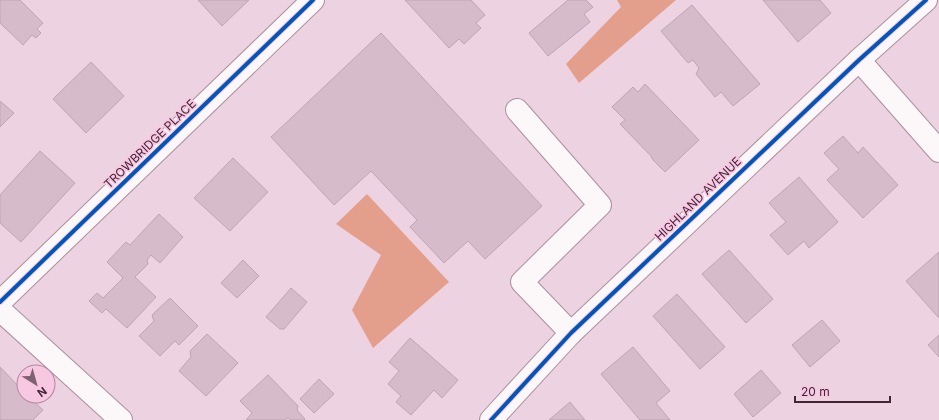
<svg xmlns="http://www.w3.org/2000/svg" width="939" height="420" font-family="Inter,sans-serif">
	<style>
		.forest { fill: #e39f8c }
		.building { fill: #d6bbca; stroke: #bfa5b4 }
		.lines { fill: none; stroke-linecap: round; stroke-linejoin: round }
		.minor-casing { stroke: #aa909f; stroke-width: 24 }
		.minor { stroke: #fcf8fa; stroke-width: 22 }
		.cycleway-casing { stroke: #f8c8e2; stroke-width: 6 }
		.cycleway { stroke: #0057b8; stroke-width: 4 }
		.labels { text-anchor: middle; stroke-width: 3.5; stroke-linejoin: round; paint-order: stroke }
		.street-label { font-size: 12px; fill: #432537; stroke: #f8c8e2 }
	</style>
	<rect width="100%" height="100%" fill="#edd3e1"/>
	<g class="forest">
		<path d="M 617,0 L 676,0 L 579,83 L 566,64 L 621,7 Z"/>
		<path d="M 367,194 L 449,282 L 373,348 L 352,310 L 381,255 L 336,224 Z"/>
	</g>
	<g class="building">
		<path d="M 0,0 L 20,0 L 43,23 L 37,29 L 41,33 L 36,38 L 32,35 L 23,45 L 0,23 Z"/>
		<path d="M 198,0 L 249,0 L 222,26 Z"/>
		<path d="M 405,0 L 471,0 L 485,15 L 476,23 L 481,28 L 464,44 L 459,39 L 449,48 Z"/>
		<path d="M 568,0 L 586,0 L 593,7 L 584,14 L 590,22 L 548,56 L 529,33 Z"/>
		<path d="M 763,0 L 820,0 L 831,13 L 798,42 Z"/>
		<path d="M 692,5 L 760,84 L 733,106 L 721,92 L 715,97 L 696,74 L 699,68 L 693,60 L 688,63 L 661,31 Z"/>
		<path d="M 381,33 L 542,206 L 485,259 L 468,241 L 444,263 L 410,227 L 417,220 L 371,171 L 334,205 L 271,137 Z"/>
		<path d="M 91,62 L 124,96 L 86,133 L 53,99 Z"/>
		<path d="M 645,84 L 699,140 L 665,172 L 653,160 L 651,156 L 620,124 L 625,120 L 612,107 L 633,87 L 638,92 Z"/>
		<path d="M 0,101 L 14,113 L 0,127 Z"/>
		<path d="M 843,136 L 858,153 L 863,147 L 898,185 L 863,218 L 827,180 L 839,169 L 824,153 Z"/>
		<path d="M 40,151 L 75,183 L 21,242 L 0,223 L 0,195 Z"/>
		<path d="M 233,158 L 268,192 L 230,231 L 194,198 Z"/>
		<path d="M 799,177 L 838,222 L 809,248 L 804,241 L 788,255 L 770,235 L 786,222 L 769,203 Z"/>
		<path d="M 159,214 L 183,237 L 160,263 L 151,255 L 147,260 L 148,264 L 135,277 L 156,297 L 127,328 L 106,309 L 102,313 L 89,301 L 97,293 L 103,298 L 123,278 L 107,262 L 126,242 L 130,245 Z"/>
		<path d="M 729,250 L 773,299 L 746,323 L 702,274 Z"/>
		<path d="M 939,252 L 939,317 L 938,317 L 906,281 Z"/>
		<path d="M 243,260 L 259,276 L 237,298 L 221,283 Z"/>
		<path d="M 291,288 L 307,302 L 284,329 L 280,329 L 266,317 Z"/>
		<path d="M 677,294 L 725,347 L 700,369 L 653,316 Z"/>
		<path d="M 170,298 L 198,326 L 179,345 L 175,341 L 160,356 L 139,336 L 154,321 L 152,315 Z"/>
		<path d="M 822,320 L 840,341 L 810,367 L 792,345 Z"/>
		<path d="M 207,334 L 238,363 L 206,396 L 179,371 L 191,357 L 190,351 Z"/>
		<path d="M 939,335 L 939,357 L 928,345 Z"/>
		<path d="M 410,338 L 458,380 L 442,398 L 434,390 L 411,415 L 396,402 L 401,396 L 388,384 L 399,371 L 389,362 Z"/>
		<path d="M 633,347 L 670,391 L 656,403 L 670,420 L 640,420 L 601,374 Z"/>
		<path d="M 0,367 L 24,392 L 24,396 L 28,396 L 43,410 L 33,420 L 0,420 Z"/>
		<path d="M 761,370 L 781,393 L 753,417 L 734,394 Z"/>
		<path d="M 268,375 L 298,406 L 297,410 L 305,419 L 304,420 L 290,420 L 288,418 L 285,420 L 246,420 L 252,413 L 240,401 Z"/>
		<path d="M 319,379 L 334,394 L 314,413 L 300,399 Z"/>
		<path d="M 570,402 L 585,420 L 549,420 Z"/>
	</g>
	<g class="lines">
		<g class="minor-casing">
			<g id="minor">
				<path d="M 859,60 L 939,151"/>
				<path d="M 517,110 L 600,205 L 522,282 L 571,333"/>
				<path d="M 0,302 L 313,0"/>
				<path d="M 0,310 L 121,420"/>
				<path d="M 491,420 L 571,333 L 859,60 L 926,0"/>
			</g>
		</g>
		<use href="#minor" class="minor"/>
		<g class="cycleway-casing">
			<g id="cycleway">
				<path d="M 0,302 L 313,0"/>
				<path d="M 491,420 L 571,333 L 859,60 L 926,0"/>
			</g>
		</g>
		<use href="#cycleway" class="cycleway"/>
	</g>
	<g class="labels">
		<g class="street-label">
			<text transform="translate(150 144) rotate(-44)" y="4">TROWBRIDGE PLACE</text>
			<text transform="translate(698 199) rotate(-44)" y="4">HIGHLAND AVENUE</text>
		</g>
	</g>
	<g transform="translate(36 384) rotate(143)"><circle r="19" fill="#f8c8e2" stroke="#b0879e"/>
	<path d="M0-3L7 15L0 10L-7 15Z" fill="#7e6272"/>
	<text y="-6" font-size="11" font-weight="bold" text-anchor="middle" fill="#432537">N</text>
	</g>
	<path d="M795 396v6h95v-6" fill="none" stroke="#432537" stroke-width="2"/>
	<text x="801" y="396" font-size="12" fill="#432537" stroke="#f8c8e2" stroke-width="3" paint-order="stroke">20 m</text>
</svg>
